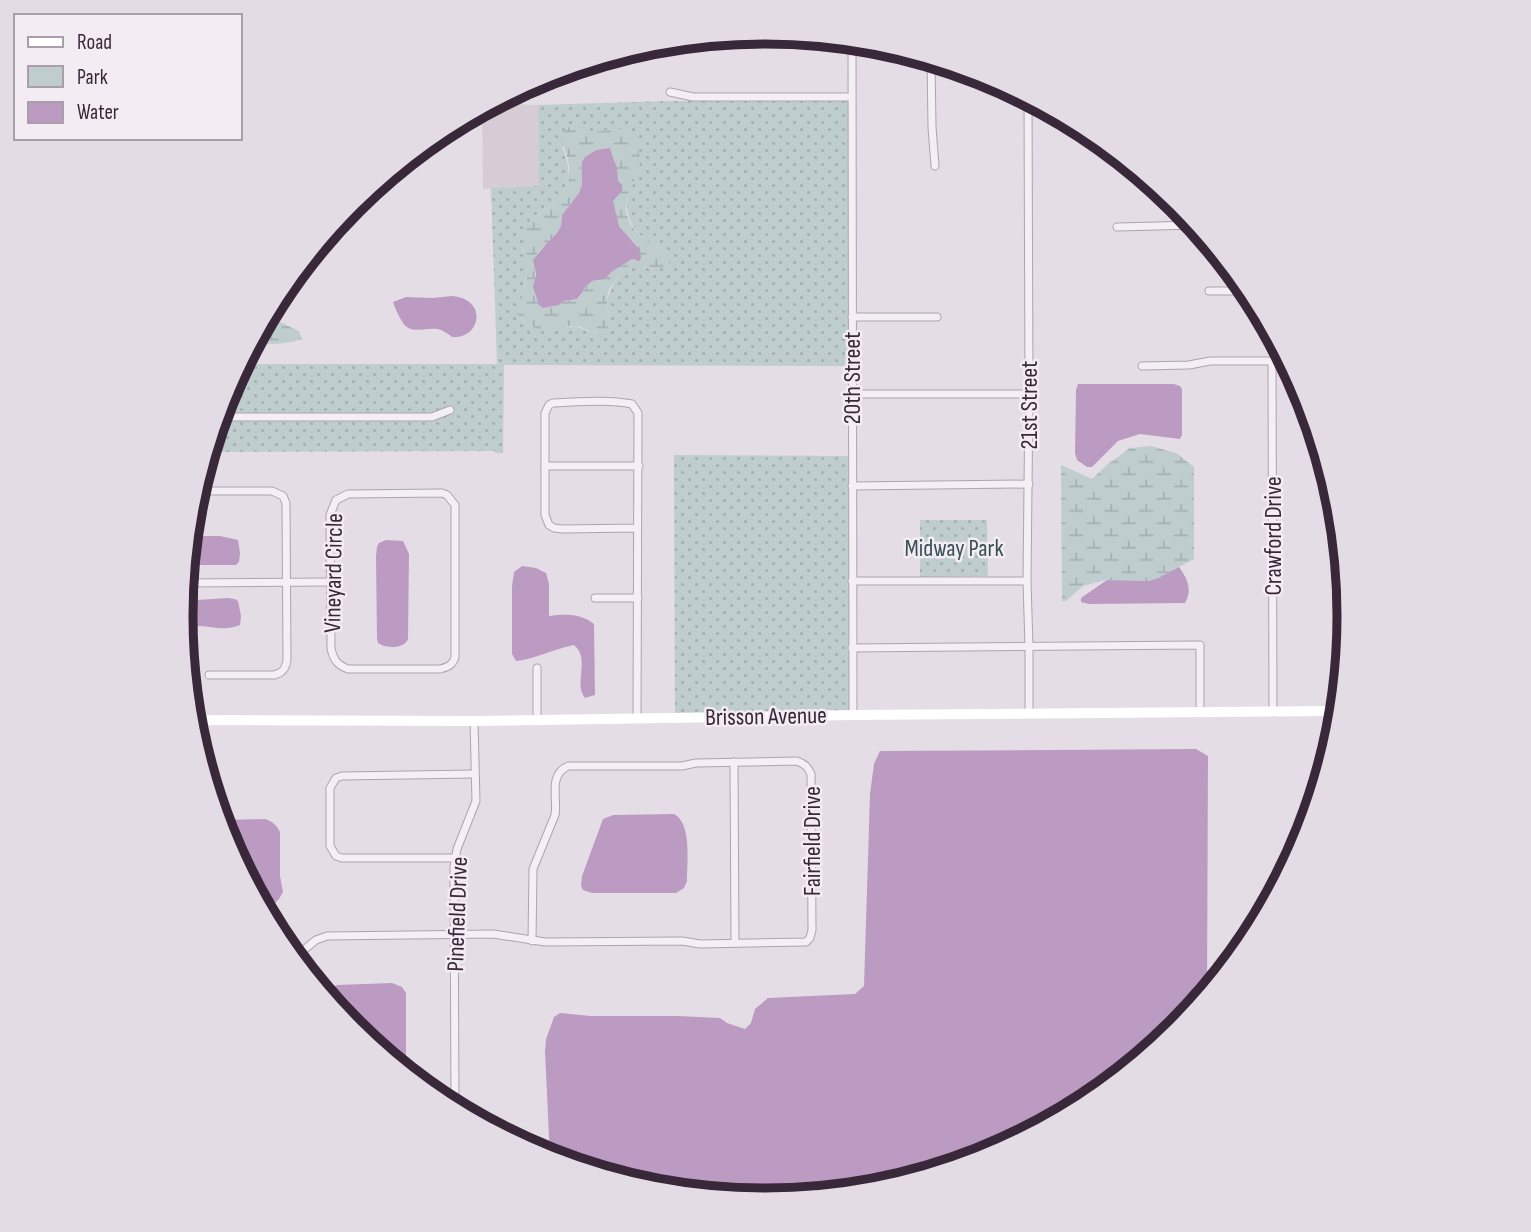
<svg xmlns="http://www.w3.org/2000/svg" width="1531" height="1232" font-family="'Sofia Sans Condensed',sans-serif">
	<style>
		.built { fill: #d5ccd6 }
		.green { fill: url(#green-dots); fill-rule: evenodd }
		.wetland { fill: url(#wetland-marsh); fill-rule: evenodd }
		.water { fill: #bc9bc2 }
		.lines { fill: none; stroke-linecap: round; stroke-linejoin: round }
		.street-casing { stroke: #aea3ae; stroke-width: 9 }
		.street { stroke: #f4eff4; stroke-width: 7 }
		.secondary { stroke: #fff; stroke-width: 10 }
		.labels { text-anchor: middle; stroke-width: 5; stroke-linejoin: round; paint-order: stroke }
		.street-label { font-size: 24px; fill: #39283a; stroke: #f3ecf3 }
		.park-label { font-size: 24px; fill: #375155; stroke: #f3ecf3 }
		.rim { fill: none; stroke: #39283a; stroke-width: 9 }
	</style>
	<defs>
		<pattern id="green-dots" width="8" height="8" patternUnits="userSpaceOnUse" patternTransform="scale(1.75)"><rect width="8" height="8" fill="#bfcdce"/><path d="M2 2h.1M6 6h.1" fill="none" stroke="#a5b0b2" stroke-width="1.8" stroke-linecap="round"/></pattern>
		<pattern id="wetland-marsh" width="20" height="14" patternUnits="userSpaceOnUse" patternTransform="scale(1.75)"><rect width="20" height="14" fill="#bfcdce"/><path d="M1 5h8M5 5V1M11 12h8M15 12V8" fill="none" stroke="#a5b0b2"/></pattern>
	</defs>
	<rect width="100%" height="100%" fill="#e5dde5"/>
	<path class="built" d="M 503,97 L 504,104 L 538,105 L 539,186 L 483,189 L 482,108 Z"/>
	<g class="green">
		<path d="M 666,101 L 848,101 L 849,366 L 504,365 L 503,453 L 496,453 L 494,451 L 207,452 L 217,420 L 431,420 L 454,412 L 452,406 L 431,414 L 219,414 L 226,392 L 241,364 L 497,364 L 491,188 L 539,186 L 538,105 ZM 611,129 L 636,178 C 617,210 630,232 659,249 L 653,269 L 635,266 L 627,268 L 614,282 L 607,299 L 609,322 L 598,334 L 575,326 L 551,328 L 530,325 L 520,318 L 519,306 L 522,299 L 526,276 L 526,261 L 523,249 L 535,216 C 566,200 577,181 562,147 L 593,131 L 603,131 Z"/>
		<path d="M 674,455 L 848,456 L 850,712 L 675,714 Z"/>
		<path d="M 920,520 L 987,520 L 988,576 L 920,577 Z"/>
	</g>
	<g class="wetland">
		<path d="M 574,126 C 582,128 592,132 601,131 C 608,131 614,127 622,129 C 630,131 634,136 636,144 C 637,149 640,155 640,160 C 640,180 620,197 628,218 C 635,239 658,243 669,260 L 669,266 C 655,273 637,262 626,270 C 617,277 606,289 607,302 C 607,311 612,320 607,329 C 600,340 587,328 577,326 C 565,324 552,331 539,329 C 531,327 522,320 517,314 C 520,301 525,290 526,277 C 527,261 520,244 525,229 C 529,218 536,216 544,211 C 563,199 573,184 568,161 C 566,151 562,145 561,135 L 566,128 ZM 610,148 L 615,161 L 618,181 L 622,191 L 612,201 L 619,226 L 636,245 L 636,261 L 632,259 L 610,272 L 600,280 L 592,281 L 584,288 L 583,293 L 578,299 L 564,301 L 559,305 L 552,305 L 536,297 C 533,282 536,269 537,254 L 557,233 L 561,226 L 562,215 L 579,193 L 582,183 L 582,173 L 585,157 L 596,150 Z"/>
		<path d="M 269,310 L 280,322 L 299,331 L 302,339 C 285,344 269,346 252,342 Z"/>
		<path d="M 1151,446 L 1176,453 L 1194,467 L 1194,559 L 1158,578 L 1148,581 L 1106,580 L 1083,586 L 1066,601 L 1062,601 L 1061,465 L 1092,479 L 1108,464 L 1130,448 Z"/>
	</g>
	<g class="water">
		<path d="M 610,148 L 617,168 L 618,181 L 622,185 L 622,191 L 613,201 L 619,226 L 640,250 L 641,258 L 639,261 L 632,259 L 611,272 L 605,279 L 592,281 L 584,288 L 583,292 L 577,299 L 564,301 L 559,305 L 543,308 L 539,305 L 533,287 L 536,274 L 533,260 L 547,243 L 557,233 L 561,226 L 562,215 L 579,193 L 582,184 L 582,162 L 585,157 L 596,150 Z"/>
		<path d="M 451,296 C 488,298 482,339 452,337 C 447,333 443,330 437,329 C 426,327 411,335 403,323 C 399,317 395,308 393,302 L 406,297 L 433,298 Z"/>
		<path d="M 1078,384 L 1174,384 L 1180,386 L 1182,389 L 1182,435 L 1180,439 L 1140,434 L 1118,441 L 1092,467 L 1087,467 L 1077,460 L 1075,453 L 1076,390 Z"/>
		<path d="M 189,536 L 220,536 L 238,540 L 240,553 L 239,562 L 236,565 L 186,565 Z"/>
		<path d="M 386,540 L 403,541 L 409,554 L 408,639 C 404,649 386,649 378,643 L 377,639 L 376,556 L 377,547 L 379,543 Z"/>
		<path d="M 522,566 L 536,568 L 546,573 L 549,584 L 549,616 C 566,614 580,613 594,624 L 595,695 L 585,698 C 573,683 591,659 574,645 C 553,649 536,659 516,661 L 512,654 L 512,586 L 514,572 Z"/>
		<path d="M 1179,567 C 1187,578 1193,590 1185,603 L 1089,604 L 1081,602 L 1081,598 L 1107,580 L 1148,581 L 1158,578 Z"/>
		<path d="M 227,598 L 235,599 L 238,601 L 241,616 L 240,625 C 226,631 213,627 200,626 C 194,626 188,627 182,627 L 181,616 L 182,601 Z"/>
		<path d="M 1196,749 L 1208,756 L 1207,995 L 1179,1030 L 1090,1102 L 989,1156 L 879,1189 L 765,1200 L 698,1194 L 691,1186 L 682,1188 L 677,1192 L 651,1189 L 550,1158 L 545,1051 L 546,1039 L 554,1017 L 560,1013 L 590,1016 L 678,1016 L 720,1018 L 727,1023 L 745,1029 L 751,1023 L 755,1009 L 768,998 L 855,994 L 864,986 L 870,794 L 874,764 L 880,751 Z"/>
		<path d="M 674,814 C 692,823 687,863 687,881 L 684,888 L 676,893 L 592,893 L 583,890 L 581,886 L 582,876 L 603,819 L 613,815 Z"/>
		<path d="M 265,819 C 273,822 276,824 280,832 L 280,876 L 283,892 L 279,899 L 274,904 L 268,920 L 225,839 L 220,820 Z"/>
		<path d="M 392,983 L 402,987 L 406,993 L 406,1062 L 400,1068 L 352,1029 L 330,1002 C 330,995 330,988 337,985 Z"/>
	</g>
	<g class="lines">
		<g class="street-casing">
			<g id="street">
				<path d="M 852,40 L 853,715"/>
				<path d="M 931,58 L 932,127 L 935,166"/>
				<path d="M 670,92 L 693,97 L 851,97"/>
				<path d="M 1028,97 L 1029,394 L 1027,581 L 1029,647 L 1029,714"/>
				<path d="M 1117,227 L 1197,225"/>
				<path d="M 1209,291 L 1251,291"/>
				<path d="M 852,317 L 937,317"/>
				<path d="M 1272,361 L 1273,712"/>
				<path d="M 1142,366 L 1189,365 L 1210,361 L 1289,361"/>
				<path d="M 852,394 L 1029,394"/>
				<path d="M 218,417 L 432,417 L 450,410"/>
				<path d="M 545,466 L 639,466"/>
				<path d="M 852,486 L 1029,484"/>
				<path d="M 208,491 L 272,491 L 283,496 L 286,503 L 287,660 C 286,668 283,673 274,675 L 209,675"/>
				<path d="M 442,493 L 447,495 L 455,505 L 455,657 C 453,665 448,667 440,669 L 348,669 C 337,665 333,659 331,648 L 330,515 L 336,500 L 348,494 Z"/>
				<path d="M 852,581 L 1027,581"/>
				<path d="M 184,583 L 331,582"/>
				<path d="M 595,598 L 638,598"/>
				<path d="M 852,648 L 1200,645 L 1200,712"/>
				<path d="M 637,718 L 638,413 L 632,404 C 607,399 578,402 553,403 L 549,405 L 545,413 L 545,515 L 549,525 L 554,528 L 563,529 L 637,528"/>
				<path d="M 537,720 L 537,668"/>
				<path d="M 734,762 L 735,943"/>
				<path d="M 454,858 L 342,858 L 336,856 L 330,846 L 330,788 L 336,778 L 342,776 L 474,774"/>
				<path d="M 294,958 L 316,940 L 327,936 L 493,934 L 545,942 L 682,941 L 700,944 L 806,942 L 810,938 L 812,930 L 811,774 C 808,767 805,764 797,761 L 696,763 L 682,766 L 568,766 C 548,775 558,798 555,815 L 533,869 L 532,941"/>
				<path d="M 455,1110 L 454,867 L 457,849 L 476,801 L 474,721"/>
			</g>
		</g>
		<use href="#street" class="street"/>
		<path class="secondary" d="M 191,720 L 474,721 L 853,715 L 1341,711"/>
	</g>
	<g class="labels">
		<g class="street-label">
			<text transform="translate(852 378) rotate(-90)" y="8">20th Street</text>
			<text transform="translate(1029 405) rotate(-90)" y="8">21st Street</text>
			<text transform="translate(1273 536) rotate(-90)" y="8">Crawford Drive</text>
			<text transform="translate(333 573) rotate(-89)" y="8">Vineyard Circle</text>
			<text transform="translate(766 716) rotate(-1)" y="8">Brisson Avenue</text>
			<text transform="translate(812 841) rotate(-90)" y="8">Fairfield Drive</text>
			<text transform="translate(457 914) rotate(-88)" y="8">Pinefield Drive</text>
		</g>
		<g class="park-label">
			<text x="954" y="556">Midway Park</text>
		</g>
	</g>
	<path d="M0 0H1531V1232H0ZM193 616a572 572 0 1 1 1144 0a572 572 0 1 1-1144 0Z" fill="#e4dce4" fill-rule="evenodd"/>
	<path class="rim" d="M193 616a572 572 0 1 1 1144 0a572 572 0 1 1-1144 0Z"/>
	<rect x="14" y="14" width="228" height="126" fill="#f3ecf3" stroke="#a99ea9" stroke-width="2"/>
	<rect x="28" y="37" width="35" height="10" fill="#ffffff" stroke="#a99ea9" stroke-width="2"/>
	<text x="77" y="49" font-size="21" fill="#39283a">Road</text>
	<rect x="28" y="66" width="35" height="21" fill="#bfcdce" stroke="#a99ea9" stroke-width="2"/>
	<text x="77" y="84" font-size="21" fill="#39283a">Park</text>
	<rect x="28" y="102" width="35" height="21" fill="#bc9bc2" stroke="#a99ea9" stroke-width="2"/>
	<text x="77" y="119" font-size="21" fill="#39283a">Water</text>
</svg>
